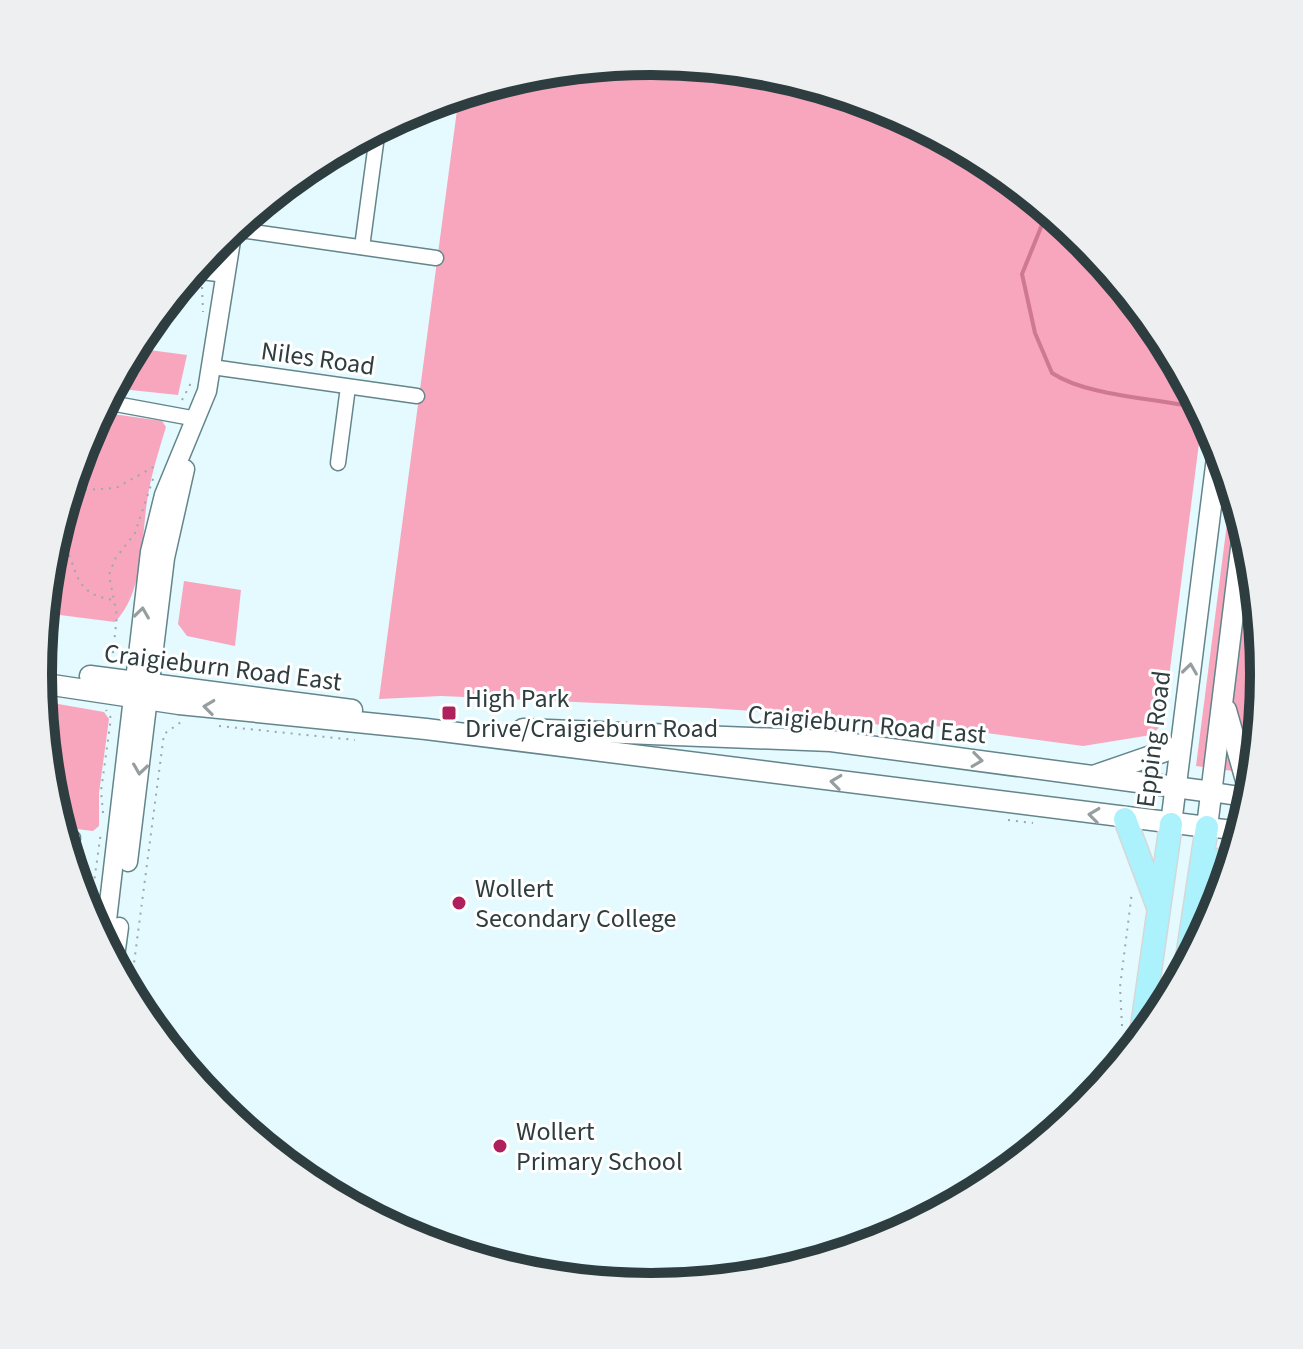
<svg xmlns="http://www.w3.org/2000/svg" width="1303" height="1349" font-family="'Source Sans 3',sans-serif">
	<style>
		.green { fill: #f7a6bd }
		.lines { fill: none; stroke-linecap: round; stroke-linejoin: round }
		.stream { stroke: #cf7893; stroke-width: 4 }
		.minor-casing { stroke: #63858b; stroke-width: 17 }
		.tertiary-casing { stroke: #63858b; stroke-width: 21 }
		.secondary-casing { stroke: #63858b; stroke-width: 23 }
		.primary-casing { stroke: #d5d8d9; stroke-width: 25 }
		.path { stroke: #97aaad; stroke-width: 2; stroke-dasharray: 2 6; stroke-linecap: butt }
		.minor { stroke: #fff; stroke-width: 14 }
		.tertiary { stroke: #fff; stroke-width: 18 }
		.secondary { stroke: #fff; stroke-width: 20 }
		.primary { stroke: #abf2fd; stroke-width: 22 }
		.oneway { stroke: #969e9f }
		.poi-dot { fill: #ae215d; stroke: #fff; stroke-width: 3 }
		.labels { text-anchor: middle; stroke-width: 6; stroke-linejoin: round; paint-order: stroke }
		.street-label { font-size: 26px; fill: #2e3d3f; stroke: #fff }
		.poi-label { font-size: 26px; fill: #2e3d3f; stroke: #fff; text-anchor: start }
		.rim { fill: none; stroke: #2e3d3f; stroke-width: 10 }
	</style>
	<rect width="100%" height="100%" fill="#e4fafe"/>
	<g class="green">
		<path d="M 652,61 L 772,73 L 887,108 L 993,165 L 1086,241 L 1162,334 L 1203,412 L 1163,724 L 1151,735 L 1083,746 L 935,726 L 881,725 L 812,715 L 708,708 L 441,696 L 379,699 L 459,95 L 532,73 Z"/>
		<path d="M 134,348 L 187,355 L 178,395 L 112,388 Z"/>
		<path d="M 99,412 L 162,421 L 166,427 C 159,450 152,472 148,495 C 141,535 145,591 115,622 L 44,613 C 51,545 67,473 99,412 Z"/>
		<path d="M 1232,484 L 1253,555 L 1265,675 L 1255,774 L 1196,766 Z"/>
		<path d="M 184,581 L 241,590 L 235,646 L 187,636 L 178,624 Z"/>
		<path d="M 41,701 L 104,712 L 109,719 L 99,793 L 99,826 L 93,831 L 60,827 L 50,794 Z"/>
	</g>
	<g class="lines">
		<path class="stream" d="M 1048,210 L 1022,274 L 1035,333 L 1052,373 C 1088,397 1159,398 1202,409"/>
		<g class="minor-casing">
			<g id="minor">
				<path d="M 233,229 L 436,258"/>
				<path d="M 362,247 L 378,128"/>
				<path d="M 193,271 L 226,275"/>
				<path d="M 212,367 L 417,396"/>
				<path d="M 105,402 L 197,419"/>
				<path d="M 338,463 L 348,387"/>
				<path d="M 63,836 L 73,838"/>
			</g>
		</g>
		<g class="tertiary-casing">
			<g id="tertiary">
				<path d="M 1212,792 L 1252,798"/>
				<path d="M 1207,827 L 1242,831"/>
				<path d="M 128,862 L 165,558 L 185,469"/>
				<path d="M 104,946 L 150,552 L 164,495 L 207,391 L 233,228"/>
				<path d="M 114,964 L 119,927"/>
			</g>
		</g>
		<g class="secondary-casing">
			<g id="secondary">
				<path d="M 90,676 L 352,710"/>
				<path d="M 39,683 L 179,704 L 426,729 L 1207,827 L 1244,524"/>
				<path d="M 1226,710 L 1251,798"/>
				<path d="M 523,729 L 831,741 L 1212,792"/>
				<path d="M 1096,775 L 1180,746"/>
				<path d="M 1171,824 L 1219,442"/>
			</g>
		</g>
		<g class="primary-casing">
			<g id="primary">
				<path d="M 1125,819 L 1158,907"/>
				<path d="M 1202,865 L 1234,856"/>
				<path d="M 1185,971 L 1207,827"/>
				<path d="M 1140,1041 L 1171,824"/>
			</g>
		</g>
		<g class="path">
			<path d="M 202,287 L 203,312"/>
			<path d="M 182,400 L 192,381"/>
			<path d="M 69,491 L 116,488 L 157,465"/>
			<path d="M 56,535 C 82,561 65,593 114,600"/>
			<path d="M 112,661 L 117,616 L 109,575 L 115,559 L 135,533 L 155,473"/>
			<path d="M 219,726 L 355,740"/>
			<path d="M 103,813 L 101,791 L 111,718 L 106,710"/>
			<path d="M 1008,820 L 1033,823"/>
			<path d="M 89,918 L 101,832"/>
			<path d="M 130,994 L 164,734 L 181,722"/>
			<path d="M 1122,1026 L 1120,987 L 1132,892"/>
		</g>
		<use href="#minor" class="minor"/>
		<use href="#tertiary" class="tertiary"/>
		<use href="#secondary" class="secondary"/>
		<use href="#primary" class="primary"/>
	</g>
	<defs><path id="oneway-chevron" d="M-2-3.5L2.5 0L-2 3.5" fill="none" stroke-width="1.6" stroke-linecap="round" stroke-linejoin="round" transform="scale(2)"/></defs>
	<g class="oneway">
		<use href="#oneway-chevron" transform="translate(142 613) rotate(-82)"/>
		<use href="#oneway-chevron" transform="translate(1190 669) rotate(-82)"/>
		<use href="#oneway-chevron" transform="translate(209 707) rotate(-173)"/>
		<use href="#oneway-chevron" transform="translate(977 760) rotate(7)"/>
		<use href="#oneway-chevron" transform="translate(140 769) rotate(98)"/>
		<use href="#oneway-chevron" transform="translate(836 782) rotate(-173)"/>
		<use href="#oneway-chevron" transform="translate(1094 815) rotate(-173)"/>
	</g>
	<g class="poi-dot">
		<rect x="441" y="705" width="16" height="16" rx="4"/>
		<circle cx="459" cy="903" r="8"/>
		<circle cx="500" cy="1146" r="8"/>
	</g>
	<g class="labels">
		<g class="street-label">
			<text transform="translate(318 358) rotate(8)" y="9">Niles Road</text>
			<text transform="translate(223 667) rotate(7)" y="9">Craigieburn Road East</text>
			<text transform="translate(867 724) rotate(5)" y="9">Craigieburn Road East</text>
			<text transform="translate(1153 739) rotate(-83)" y="9">Epping Road</text>
		</g>
		<g class="poi-label">
			<text x="465" y="707">High Park<tspan x="465" dy="30">Drive/Craigieburn Road</tspan></text>
			<text x="475" y="897">Wollert<tspan x="475" dy="30">Secondary College</tspan></text>
			<text x="516" y="1140">Wollert<tspan x="516" dy="30">Primary School</tspan></text>
		</g>
	</g>
	<path d="M0 0H1303V1349H0ZM52 674a599 599 0 1 1 1198 0a599 599 0 1 1-1198 0Z" fill="#eeeff0" fill-rule="evenodd"/>
	<path class="rim" d="M52 674a599 599 0 1 1 1198 0a599 599 0 1 1-1198 0Z"/>
</svg>
